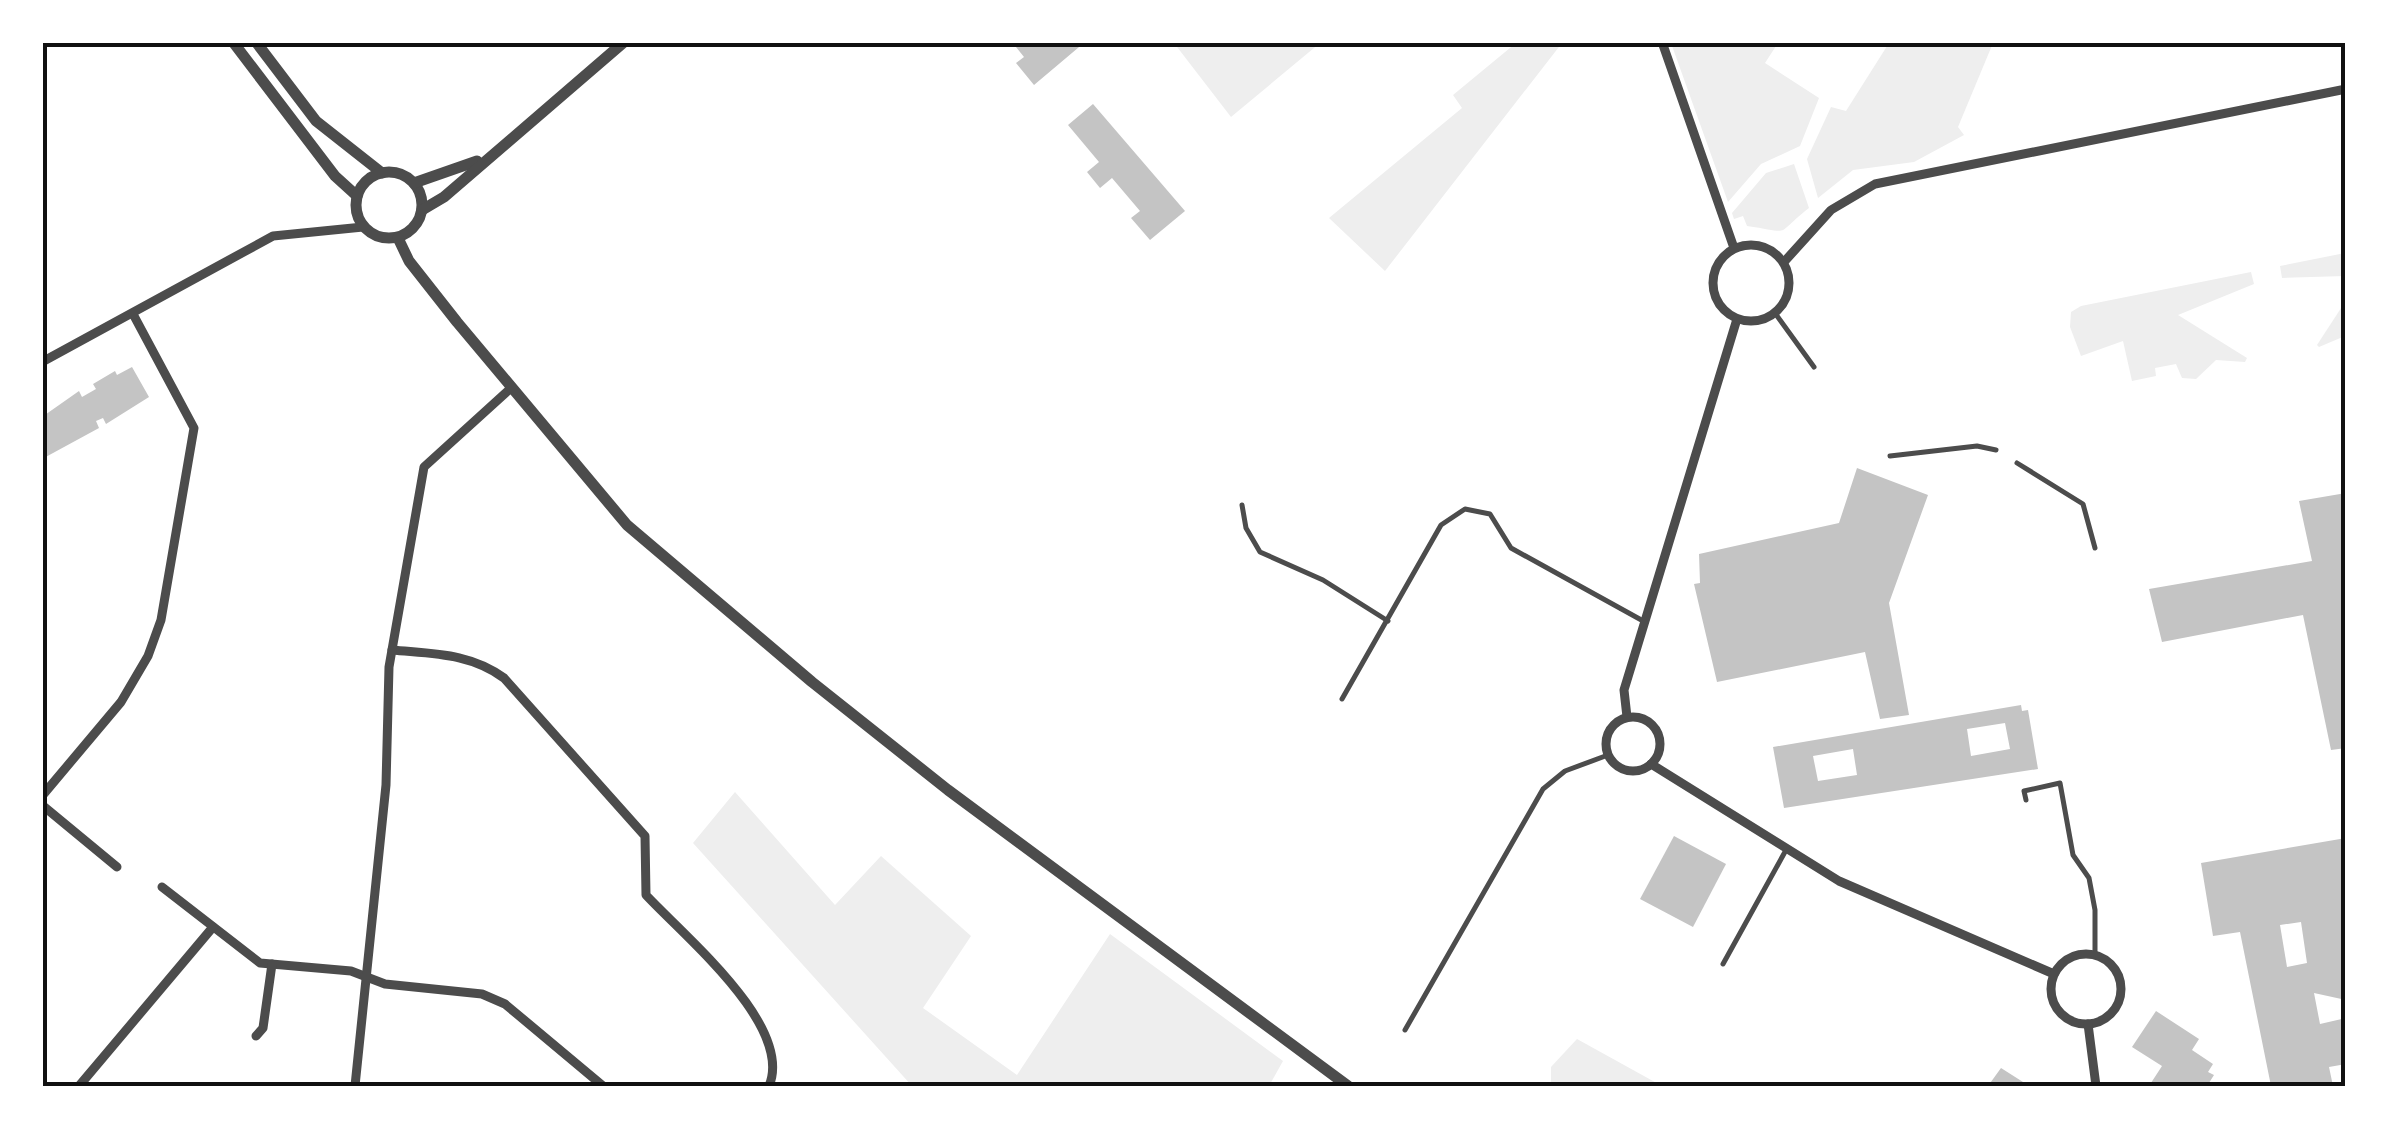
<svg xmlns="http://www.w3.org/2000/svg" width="2388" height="1129" font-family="Poppins,sans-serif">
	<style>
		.green { fill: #eee }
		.building { fill: #c4c4c4; fill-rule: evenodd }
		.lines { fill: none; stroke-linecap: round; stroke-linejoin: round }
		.service { stroke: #4c4c4c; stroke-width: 5 }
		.minor { stroke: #4c4c4c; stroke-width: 9 }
		.tertiary { stroke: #4c4c4c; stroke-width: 11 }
		.neatline { fill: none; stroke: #111; stroke-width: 4 }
	</style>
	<rect width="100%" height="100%" fill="#fff"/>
	<g class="green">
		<path d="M 1174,43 L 1320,43 L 1231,117 Z"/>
		<path d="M 1516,43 L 1562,43 L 1385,271 L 1329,218 L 1462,108 L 1453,95 Z"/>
		<path d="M 1671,43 L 1778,43 L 1765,63 L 1819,98 L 1800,146 L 1761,164 L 1728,202 Z"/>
		<path d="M 1889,43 L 1993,43 L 1958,127 L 1964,135 L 1914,162 L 1853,170 L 1818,198 L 1807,159 L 1831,107 L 1846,111 Z"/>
		<path d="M 1794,164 L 1809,208 C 1773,236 1795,233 1747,226 L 1743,216 L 1734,219 L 1732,213 L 1766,173 Z"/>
		<path d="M 2345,253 L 2345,276 L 2282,278 L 2280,266 Z"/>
		<path d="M 2251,272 L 2254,284 L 2178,315 L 2247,358 L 2245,362 L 2216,360 L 2196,379 L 2182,378 L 2176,364 L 2155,368 L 2156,376 L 2132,381 L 2123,341 L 2081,356 L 2070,327 L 2071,312 L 2081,306 Z"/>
		<path d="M 2345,302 L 2345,336 L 2319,347 L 2317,345 Z"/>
		<path d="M 735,792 L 835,905 L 881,856 L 971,936 L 923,1008 L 1017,1075 L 1110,934 L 1283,1061 L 1269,1086 L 912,1086 L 693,843 Z"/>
		<path d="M 1577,1039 L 1662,1086 L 1551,1086 L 1551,1067 Z"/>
	</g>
	<g class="building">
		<path d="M 1012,42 L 1085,42 L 1034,85 L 1016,63 L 1024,57 Z"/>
		<path d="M 1093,104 L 1185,211 L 1150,240 L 1131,218 L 1140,211 L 1112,178 L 1100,188 L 1087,172 L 1099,162 L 1068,125 Z"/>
		<path d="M 132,367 L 149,397 L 106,424 L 103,418 L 96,421 L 99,428 L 42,459 L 42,417 L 79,391 L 82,397 L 96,389 L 93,384 L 115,371 L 117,375 Z"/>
		<path d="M 1857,468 L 1928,495 L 1889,603 L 1909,715 L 1880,719 L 1865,652 L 1717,682 L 1694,584 L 1700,583 L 1699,554 L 1839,523 Z"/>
		<path d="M 2346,493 L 2346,748 L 2331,750 L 2303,615 L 2162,642 L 2149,589 L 2312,561 L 2299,501 Z"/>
		<path d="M 2021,705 L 2022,711 L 2028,710 L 2038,769 L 1784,808 L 1773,747 ZM 2005,723 L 2010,749 L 1971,756 L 1967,729 ZM 1853,749 L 1857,775 L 1818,781 L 1813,756 Z"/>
		<path d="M 1674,836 L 1726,864 L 1693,927 L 1640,899 Z"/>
		<path d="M 2346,838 L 2346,1000 L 2314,993 L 2320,1024 L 2346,1018 L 2346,1064 L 2329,1067 L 2333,1086 L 2271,1086 L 2240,932 L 2213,936 L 2201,863 ZM 2301,922 L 2307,963 L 2287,967 L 2280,925 Z"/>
		<path d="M 2156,1011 L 2199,1039 L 2192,1050 L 2213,1064 L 2208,1072 L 2214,1075 L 2207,1086 L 2149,1086 L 2162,1066 L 2132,1047 Z"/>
		<path d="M 2001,1068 L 2023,1082 L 2030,1086 L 1988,1086 Z"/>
	</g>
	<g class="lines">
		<g class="service">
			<path d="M 1775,313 L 1814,367"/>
			<path d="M 1890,456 L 1977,446 L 1996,450"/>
			<path d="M 2017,463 L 2083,504 L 2095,548"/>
			<path d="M 1242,505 L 1246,528 L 1260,552 L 1323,580 L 1388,621"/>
			<path d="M 1342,699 L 1441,525 L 1465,509 L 1490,514 L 1511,548 L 1645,622"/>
			<path d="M 2026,800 L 2024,791 L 2060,783 L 2073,855 L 2089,878 L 2095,910 L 2095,956"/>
			<path d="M 1723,964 L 1786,850"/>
			<path d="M 1405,1030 L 1543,789 L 1565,771 L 1608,755"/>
		</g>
		<g class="minor">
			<path d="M 1662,42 L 1734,248"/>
			<circle cx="1751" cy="283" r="38"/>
			<path d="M 1784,262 L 1831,210 L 1875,184 L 2346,89"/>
			<path d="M 42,362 L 273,236 L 363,227"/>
			<path d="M 392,650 C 433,654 470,653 504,678 L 645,836 L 646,895 C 685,937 794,1026 769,1086"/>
			<circle cx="1633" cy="744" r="27"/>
			<path d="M 1627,717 L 1624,690 L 1737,319"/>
			<path d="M 1651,764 L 1839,881 L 2054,974"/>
			<path d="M 42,796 L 121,702 L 148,656 L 161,620 L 194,428 L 133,314"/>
			<path d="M 42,805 L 117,867"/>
			<path d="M 162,887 L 260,963 L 351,971 L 385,984 L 482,994 L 505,1004 L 603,1086"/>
			<circle cx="2086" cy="989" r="35"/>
			<path d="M 2088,1024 L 2096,1086"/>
			<path d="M 256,1036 L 263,1028 L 272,964"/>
			<path d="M 79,1086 L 213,927"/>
			<path d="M 355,1086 L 386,785 L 389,667 L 424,467 L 511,388"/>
		</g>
		<g class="tertiary">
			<path d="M 233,42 L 335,176 L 357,196"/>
			<path d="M 256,42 L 316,121 L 382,173"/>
			<circle cx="389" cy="205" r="33"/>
			<path d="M 414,183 L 477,161"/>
			<path d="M 422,210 L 444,197 L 624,42"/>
			<path d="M 398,238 L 409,261 L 457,322 L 627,525 L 812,682 L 948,790 L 1348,1086"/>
		</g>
	</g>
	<rect width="2388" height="1129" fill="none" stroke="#ffffff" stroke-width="90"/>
	<rect x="45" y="45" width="2298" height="1039" class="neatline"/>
</svg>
